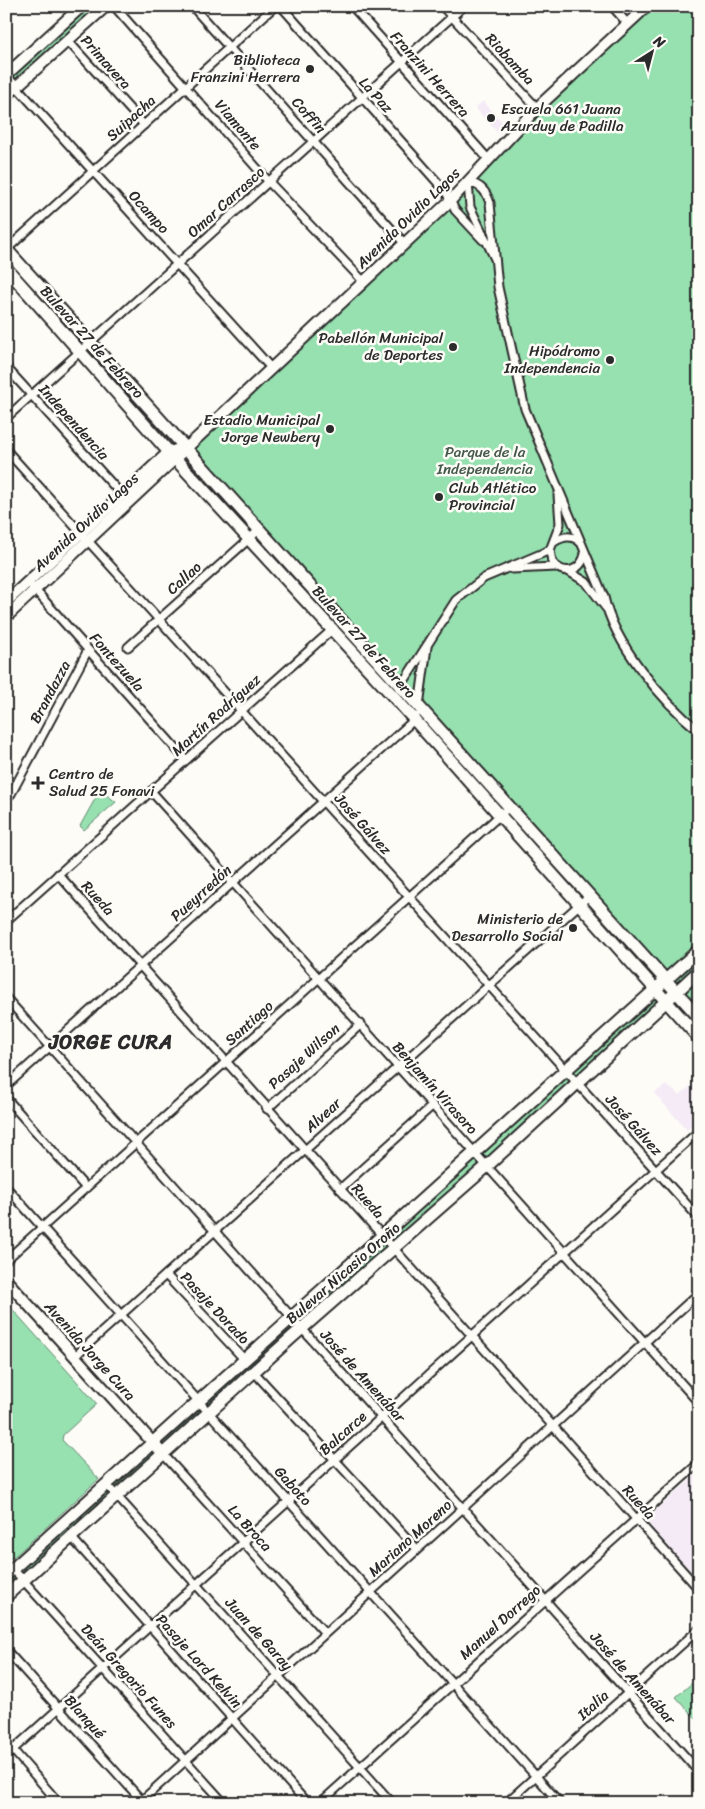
<svg xmlns="http://www.w3.org/2000/svg" width="705" height="1809" font-family="Sriracha,sans-serif">
	<style>
		.built { fill: #f5ebf6 }
		.green { fill: #97e1b0; stroke: #61866e }
		.lines { fill: none; stroke-linecap: round; stroke-linejoin: round }
		.street-casing { stroke: #2b2b2b; stroke-width: 11 }
		.secondary-casing { stroke: #2b2b2b; stroke-width: 14 }
		.primary-casing { stroke: #2b2b2b; stroke-width: 15 }
		.street { stroke: #fdfcf7; stroke-width: 7 }
		.secondary { stroke: #fdfcf7; stroke-width: 10 }
		.primary { stroke: #fdfcf7; stroke-width: 11 }
		.poi-dot { fill: #2b2b2b; stroke: #fdfcf7; stroke-width: 2 }
		.labels { text-anchor: middle; stroke-width: 5; stroke-linejoin: round; paint-order: stroke }
		.street-label { font-size: 15px; fill: #2b2b2b; stroke: #fdfcf7 }
		.poi-label { font-size: 15px; fill: #2b2b2b; stroke: #fdfcf7; text-anchor: end }
		.park-label { font-size: 15px; fill: #46584c; stroke: #fdfcf7 }
		.district-label { font-size: 20px; font-weight: bold; letter-spacing: 1px; fill: #2b2b2b; stroke: #fdfcf7 }
	</style>
	<rect width="100%" height="100%" fill="#fdfcf7"/>
	<filter id="ink" filterUnits="userSpaceOnUse"><feTurbulence type="fractalNoise" baseFrequency=".02" numOctaves="2"/><feDisplacementMap in="SourceGraphic" scale="10" xChannelSelector="R" yChannelSelector="G"/><feConvolveMatrix kernelMatrix="1 2 1 2 8 2 1 2 1" color-interpolation-filters="sRGB"/></filter>
	<g filter="url(#ink)">
		<g class="built">
			<path d="M 483,101 L 507,127 L 499,134 L 475,108 Z"/>
			<path d="M 699,1079 L 699,1119 L 687,1130 L 654,1093 L 666,1085 L 680,1095 Z"/>
			<path d="M 699,1472 L 699,1580 L 645,1520 Z"/>
		</g>
		<g class="green">
			<path d="M 82,6 L 106,6 L 6,96 L 6,75 Z"/>
			<path d="M 647,6 L 699,6 L 699,1017 L 186,448 L 363,281 L 537,108 Z"/>
			<path d="M 100,790 L 116,802 L 84,830 L 80,826 Z"/>
			<path d="M 655,990 L 665,1001 L 6,1596 L 6,1575 Z"/>
			<path d="M 6,1302 L 97,1404 L 63,1435 L 62,1440 L 99,1479 L 16,1555 L 6,1561 Z"/>
			<path d="M 699,1677 L 699,1722 L 676,1697 Z"/>
		</g>
		<g class="lines">
			<g class="street-casing">
				<g id="street">
					<path d="M 114,6 L 269,182 L 363,281"/>
					<path d="M 192,6 L 404,243"/>
					<path d="M 281,6 L 446,192 L 455,210 L 483,240"/>
					<path d="M 352,6 L 489,160"/>
					<path d="M 442,6 L 537,108"/>
					<path d="M 612,6 L 627,23"/>
					<path d="M 68,41 L 144,125"/>
					<path d="M 6,75 L 271,368"/>
					<path d="M 6,250 L 275,6"/>
					<path d="M 495,259 L 470,207 L 468,182 C 481,185 486,191 490,203 L 498,287 L 525,409 L 604,597 C 614,644 662,701 699,731"/>
					<path d="M 6,367 L 122,495"/>
					<path d="M 6,418 L 464,6"/>
					<path d="M 6,450 L 699,1218"/>
					<path d="M 558,495 L 560,524 L 550,550 L 552,562 C 564,577 581,571 585,554"/>
					<path d="M 554,542 C 563,536 572,534 580,542"/>
					<path d="M 512,569 L 556,567"/>
					<path d="M 568,571 L 586,582 L 606,608"/>
					<path d="M 28,582 L 186,760"/>
					<path d="M 128,647 L 259,530"/>
					<path d="M 399,689 L 456,600 L 484,578 L 550,550"/>
					<path d="M 419,706 L 427,647"/>
					<path d="M 151,791 L 699,1403"/>
					<path d="M 6,797 L 11,794 L 88,650"/>
					<path d="M 58,874 L 699,1589"/>
					<path d="M 6,921 L 334,628"/>
					<path d="M 6,998 L 699,1772"/>
					<path d="M 6,1086 L 414,720 L 416,716"/>
					<path d="M 6,1098 L 86,1188"/>
					<path d="M 267,1109 L 360,1025"/>
					<path d="M 6,1187 L 560,1803"/>
					<path d="M 340,1189 L 432,1106"/>
					<path d="M 6,1260 L 510,806"/>
					<path d="M 166,1275 L 244,1359"/>
					<path d="M 75,1356 L 590,895"/>
					<path d="M 254,1372 L 417,1549"/>
					<path d="M 163,1454 L 325,1633"/>
					<path d="M 106,1484 L 392,1803"/>
					<path d="M 71,1537 L 307,1803"/>
					<path d="M 13,1569 L 224,1803"/>
					<path d="M 6,1650 L 143,1802"/>
					<path d="M 6,1742 L 59,1803"/>
					<path d="M 6,1756 L 699,1131"/>
					<path d="M 139,1803 L 699,1293"/>
					<path d="M 320,1803 L 699,1463"/>
					<path d="M 506,1803 L 699,1629"/>
					<path d="M 695,1803 L 699,1799"/>
				</g>
			</g>
			<g class="secondary-casing">
				<g id="secondary">
					<path d="M 6,75 L 82,6"/>
					<path d="M 6,96 L 106,6"/>
					<path d="M 6,602 L 169,452 L 176,450"/>
					<path d="M 6,617 L 450,201 L 537,108 L 647,6"/>
					<path d="M 6,1280 L 163,1454"/>
				</g>
			</g>
			<g class="primary-casing">
				<g id="primary">
					<path d="M 6,249 L 699,1017"/>
					<path d="M 6,268 L 169,452 L 395,698 L 699,1038"/>
					<path d="M 6,1575 L 699,950"/>
					<path d="M 6,1596 L 291,1338 L 486,1167 L 699,971"/>
				</g>
			</g>
			<use href="#street" class="street"/>
			<use href="#secondary" class="secondary"/>
			<use href="#primary" class="primary"/>
		</g>
	</g>
	<g class="poi-dot">
		<circle cx="310" cy="69" r="5"/>
		<circle cx="491" cy="118" r="5"/>
		<circle cx="453" cy="347" r="5"/>
		<circle cx="610" cy="360" r="5"/>
		<circle cx="330" cy="429" r="5"/>
		<circle cx="439" cy="497" r="5"/>
		<path d="M35.5 775.5h5v5h5v5h-5v5h-5v-5h-5v-5h5z"/>
		<circle cx="573" cy="928" r="5"/>
	</g>
	<g class="labels">
		<g class="street-label">
			<text transform="translate(510 59) rotate(47)" y="5">Riobamba</text>
			<text transform="translate(106 62) rotate(48)" y="5">Primavera</text>
			<text transform="translate(430 74) rotate(48)" y="5">Franzini Herrera</text>
			<text transform="translate(376 95) rotate(48)" y="5">La Paz</text>
			<text transform="translate(309 115) rotate(48)" y="5">Coffin</text>
			<text transform="translate(131 118) rotate(-42)" y="5">Suipacha</text>
			<text transform="translate(238 125) rotate(49)" y="5">Viamonte</text>
			<text transform="translate(226 202) rotate(-42)" y="5">Omar Carrasco</text>
			<text transform="translate(149 212) rotate(48)" y="5">Ocampo</text>
			<text transform="translate(408 218) rotate(-44)" y="5">Avenida Ovidio Lagos</text>
			<text transform="translate(92 342) rotate(48)" y="5">Bulevar 27 de Febrero</text>
			<text transform="translate(74 422) rotate(48)" y="5">Independencia</text>
			<text transform="translate(86 522) rotate(-43)" y="5">Avenida Ovidio Lagos</text>
			<text transform="translate(184 578) rotate(-42)" y="5">Callao</text>
			<text transform="translate(364 642) rotate(48)" y="5">Bulevar 27 de Febrero</text>
			<text transform="translate(117 662) rotate(48)" y="5">Fontezuela</text>
			<text transform="translate(50 692) rotate(-62)" y="5">Brandazza</text>
			<text transform="translate(216 715) rotate(-42)" y="5">Martín Rodríguez</text>
			<text transform="translate(363 824) rotate(48)" y="5">José Gálvez</text>
			<text transform="translate(201 893) rotate(-42)" y="5">Pueyrredón</text>
			<text transform="translate(98 898) rotate(48)" y="5">Rueda</text>
			<text transform="translate(249 1023) rotate(-42)" y="5">Santiago</text>
			<text transform="translate(304 1056) rotate(-42)" y="5">Pasaje Wilson</text>
			<text transform="translate(435 1088) rotate(48)" y="5">Benjamín Virasoro</text>
			<text transform="translate(323 1115) rotate(-42)" y="5">Alvear</text>
			<text transform="translate(634 1125) rotate(48)" y="5">José Gálvez</text>
			<text transform="translate(368 1201) rotate(49)" y="5">Rueda</text>
			<text transform="translate(343 1273) rotate(-41)" y="5">Bulevar Nicasio Oroño</text>
			<text transform="translate(215 1308) rotate(47)" y="5">Pasaje Dorado</text>
			<text transform="translate(90 1351) rotate(48)" y="5">Avenida Jorge Cura</text>
			<text transform="translate(363 1376) rotate(48)" y="5">José de Amenábar</text>
			<text transform="translate(343 1433) rotate(-42)" y="5">Balcarce</text>
			<text transform="translate(293 1486) rotate(48)" y="5">Gaboto</text>
			<text transform="translate(639 1502) rotate(48)" y="5">Rueda</text>
			<text transform="translate(250 1528) rotate(48)" y="5">La Broca</text>
			<text transform="translate(410 1538) rotate(-42)" y="5">Mariano Moreno</text>
			<text transform="translate(500 1622) rotate(-42)" y="5">Manuel Dorrego</text>
			<text transform="translate(259 1634) rotate(48)" y="5">Juan de Garay</text>
			<text transform="translate(199 1661) rotate(48)" y="5">Pasaje Lord Kelvin</text>
			<text transform="translate(129 1676) rotate(48)" y="5">Deán Gregorio Funes</text>
			<text transform="translate(633 1678) rotate(48)" y="5">José de Amenábar</text>
			<text transform="translate(593 1705) rotate(-42)" y="5">Italia</text>
			<text transform="translate(85 1717) rotate(48)" y="5">Blanqué</text>
		</g>
		<g class="poi-label">
			<text x="300" y="65">Biblioteca<tspan x="300" dy="17">Franzini Herrera</tspan></text>
			<text x="501" y="114" text-anchor="start">Escuela 661 Juana<tspan x="501" dy="17">Azurduy de Padilla</tspan></text>
			<text x="443" y="343">Pabellón Municipal<tspan x="443" dy="17">de Deportes</tspan></text>
			<text x="600" y="356">Hipódromo<tspan x="600" dy="17">Independencia</tspan></text>
			<text x="320" y="425">Estadio Municipal<tspan x="320" dy="17">Jorge Newbery</tspan></text>
			<text x="449" y="493" text-anchor="start">Club Atlético<tspan x="449" dy="17">Provincial</tspan></text>
			<text x="49" y="779" text-anchor="start">Centro de<tspan x="49" dy="17">Salud 25 Fonavi</tspan></text>
			<text x="563" y="924">Ministerio de<tspan x="563" dy="17">Desarrollo Social</tspan></text>
		</g>
		<g class="park-label">
			<text x="485" y="457">Parque de la<tspan x="485" dy="17">Independencia</tspan></text>
		</g>
		<g class="district-label">
			<text x="111" y="1049">JORGE CURA</text>
		</g>
	</g>
	<rect width="705" height="1809" fill="none" stroke="#fdfcf7" stroke-width="25"/>
	<rect x="12" y="12" width="680" height="1784" fill="none" stroke="#2b2b2b" stroke-width="2" filter="url(#ink)"/>
	<g transform="translate(652 52) rotate(36)" stroke="#fdfcf7" stroke-width="4" paint-order="stroke">
	<path d="M0-4L9 19L0 12L-9 19Z" fill="#2b2b2b"/>
	<text y="-8" font-size="14" font-weight="bold" text-anchor="middle" fill="#2b2b2b">N</text>
	</g>
</svg>
